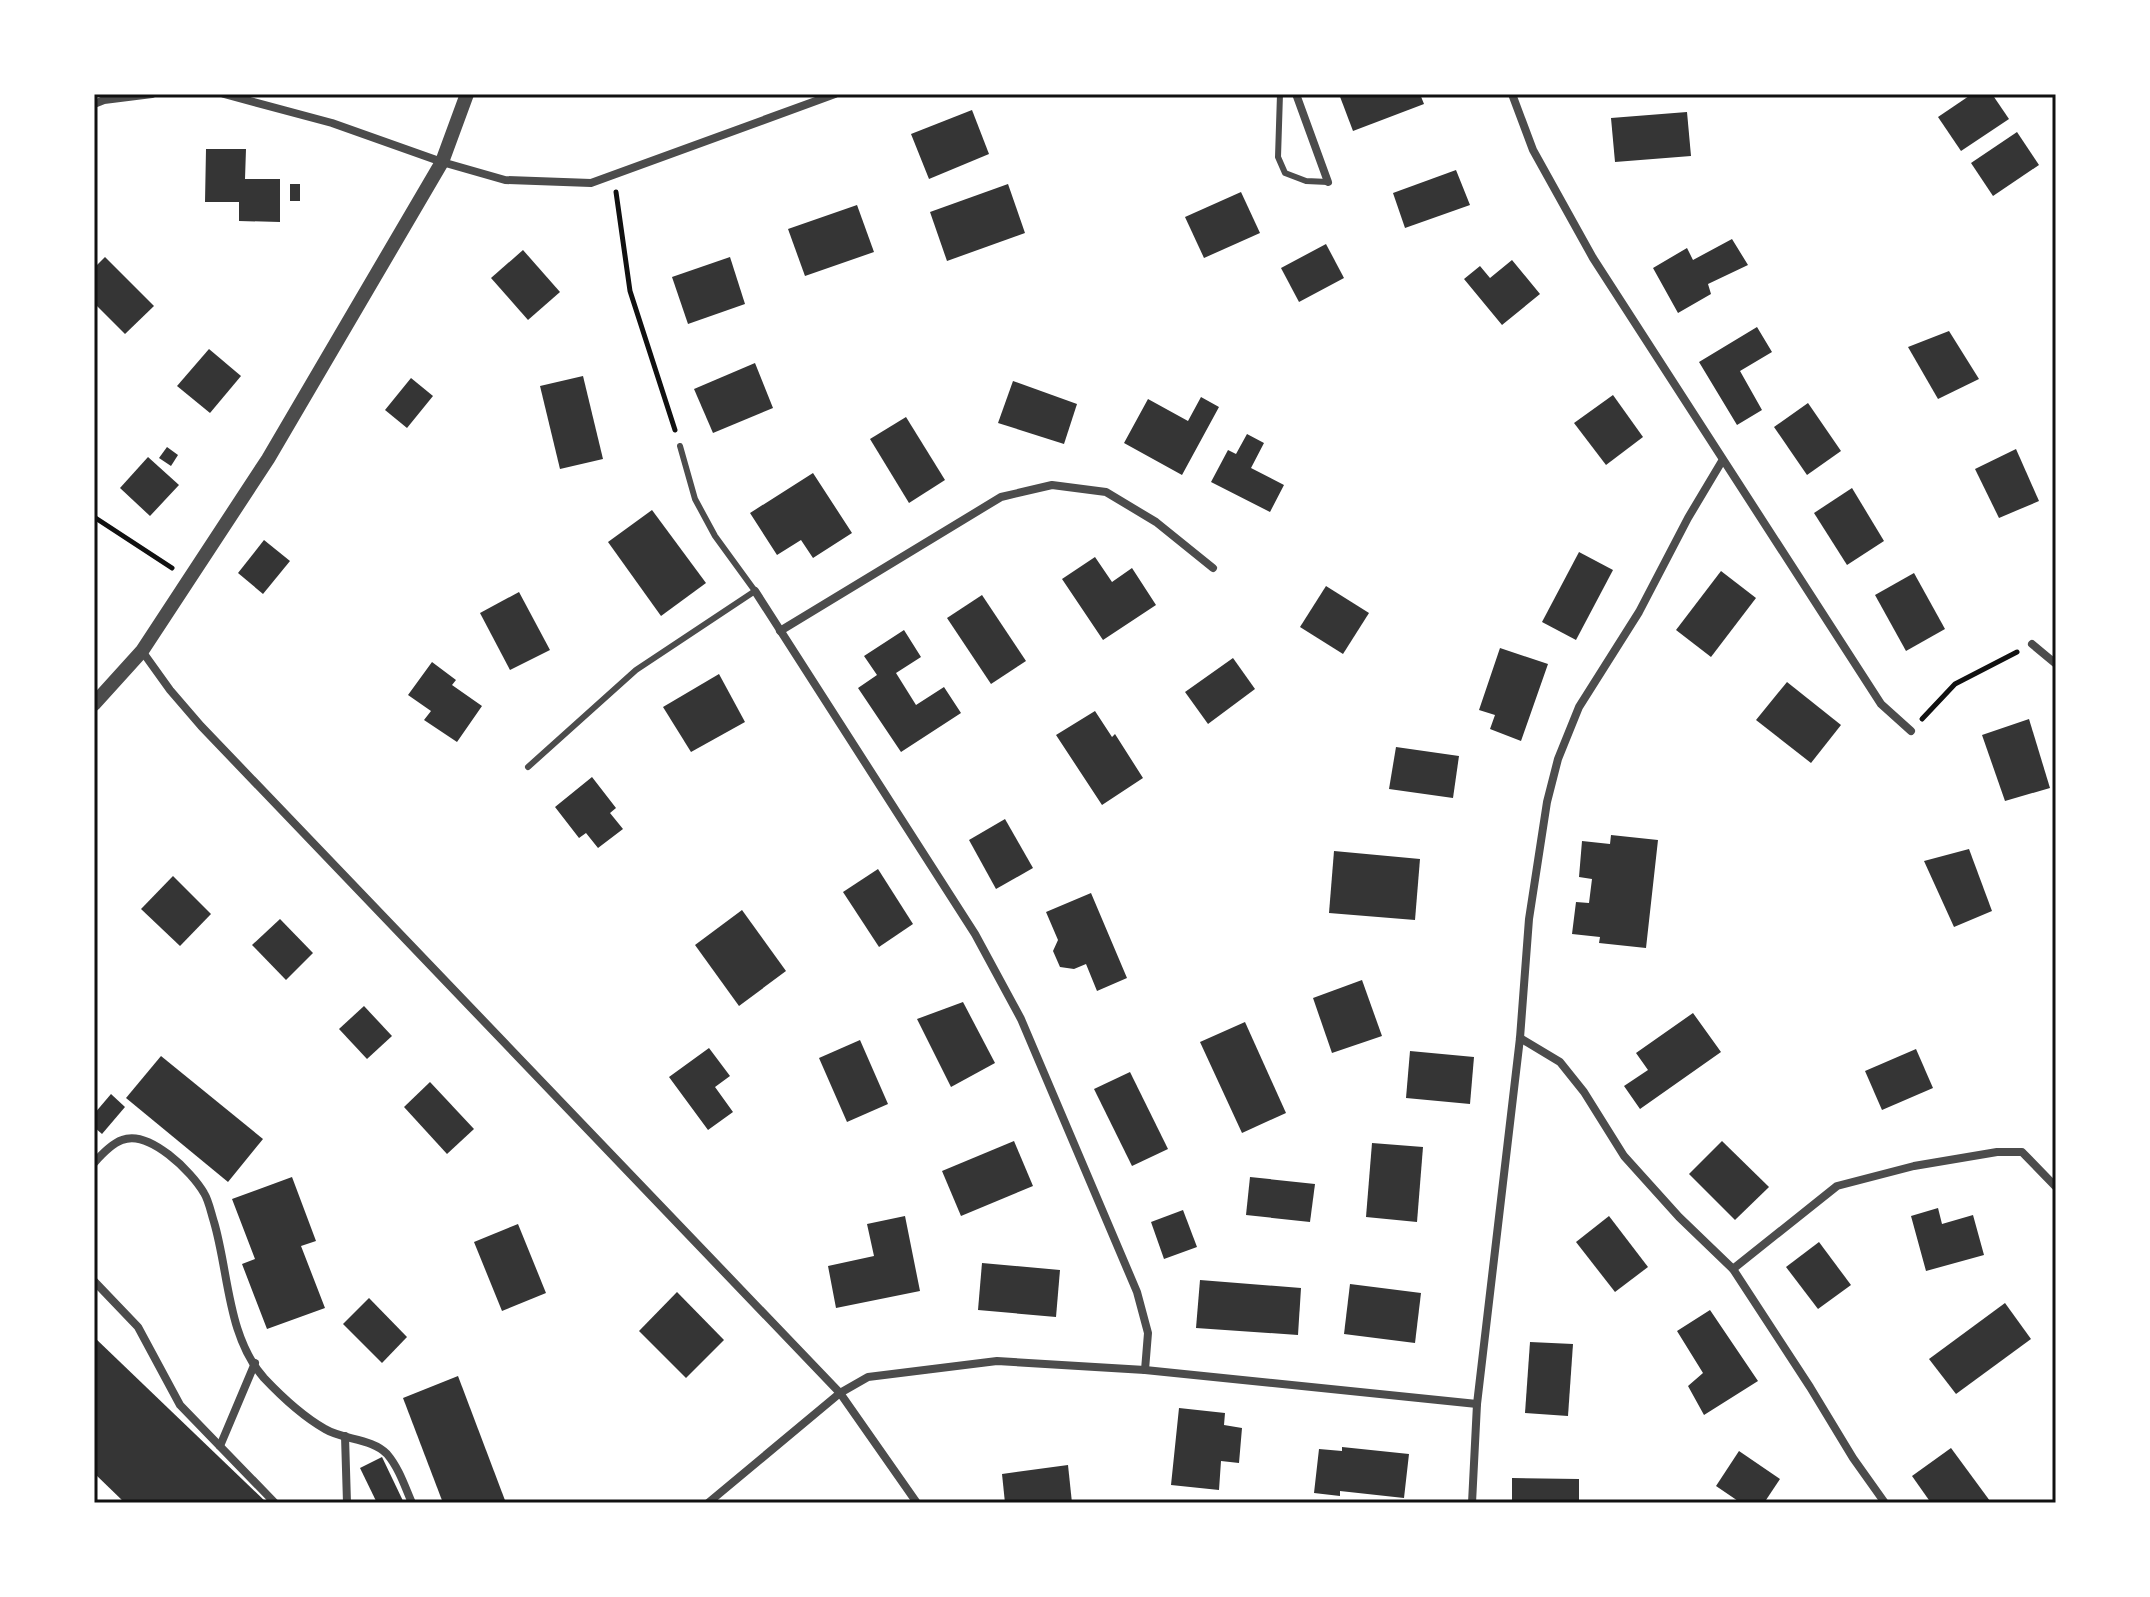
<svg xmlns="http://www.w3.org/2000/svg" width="2150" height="1597" font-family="Bitter,serif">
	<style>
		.building { fill: #353535 }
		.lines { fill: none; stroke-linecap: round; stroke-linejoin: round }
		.path { stroke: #111; stroke-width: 5 }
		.service { stroke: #4c4c4c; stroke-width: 6 }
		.minor { stroke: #4c4c4c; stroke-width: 8 }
		.tertiary { stroke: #4c4c4c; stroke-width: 14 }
		.neatline { fill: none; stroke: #111; stroke-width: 3 }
	</style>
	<rect width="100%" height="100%" fill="#fff"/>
	<g class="building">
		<path d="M 1339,94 L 1420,94 L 1424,104 L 1353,131 Z"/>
		<path d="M 1972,94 L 1992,94 L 2009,119 L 1961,151 L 1938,117 Z"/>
		<path d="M 972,110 L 989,154 L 929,179 L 911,134 Z"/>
		<path d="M 1687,112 L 1691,156 L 1615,162 L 1611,118 Z"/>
		<path d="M 2017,132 L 2039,165 L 1993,196 L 1971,163 Z"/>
		<path d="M 206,149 L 246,149 L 245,179 L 280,179 L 280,222 L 239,221 L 239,202 L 205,202 Z"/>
		<path d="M 1456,170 L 1470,205 L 1405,228 L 1393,193 Z"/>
		<rect x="290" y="184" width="10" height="17"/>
		<path d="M 1008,184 L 1025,233 L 947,261 L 930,212 Z"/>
		<path d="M 1241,192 L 1260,233 L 1204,258 L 1185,217 Z"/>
		<path d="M 857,205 L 874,252 L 805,276 L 788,229 Z"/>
		<path d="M 1732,239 L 1748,265 L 1708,284 L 1711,294 L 1678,313 L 1653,268 L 1687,248 L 1693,260 Z"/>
		<path d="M 1326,244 L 1344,278 L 1299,302 L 1281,268 Z"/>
		<path d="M 523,250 L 560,292 L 528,320 L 491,278 Z"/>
		<path d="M 105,257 L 154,306 L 125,334 L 94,303 L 94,268 Z"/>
		<path d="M 730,257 L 745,304 L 688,324 L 672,277 Z"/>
		<path d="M 1512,260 L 1540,294 L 1502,325 L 1464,279 L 1480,266 L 1490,278 Z"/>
		<path d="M 1757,327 L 1772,352 L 1740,371 L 1762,410 L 1737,425 L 1699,362 Z"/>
		<path d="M 1949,331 L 1979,379 L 1938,399 L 1908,347 Z"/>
		<path d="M 209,349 L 241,376 L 210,413 L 177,386 Z"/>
		<path d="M 755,363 L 773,408 L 713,433 L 694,389 Z"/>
		<path d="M 583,376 L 603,459 L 560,469 L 540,386 Z"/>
		<path d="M 411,378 L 433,396 L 407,428 L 385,410 Z"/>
		<path d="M 1013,381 L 1077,404 L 1064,444 L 998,423 Z"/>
		<path d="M 1613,395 L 1643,437 L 1606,465 L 1574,423 Z"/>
		<path d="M 1201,397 L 1219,407 L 1182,475 L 1124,443 L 1148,399 L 1188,421 Z"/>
		<path d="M 1808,403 L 1841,451 L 1807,475 L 1774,427 Z"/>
		<path d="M 906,417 L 945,480 L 909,503 L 870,439 Z"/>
		<path d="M 1247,434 L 1264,443 L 1251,468 L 1284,485 L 1270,512 L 1211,482 L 1228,450 L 1236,454 Z"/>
		<path d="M 167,447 L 178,455 L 171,466 L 159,458 Z"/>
		<path d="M 2016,449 L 2039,501 L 1999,518 L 1975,469 Z"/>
		<path d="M 148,457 L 179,485 L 150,516 L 120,488 Z"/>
		<path d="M 813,473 L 852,533 L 813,558 L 801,540 L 777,555 L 750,513 Z"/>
		<path d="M 1852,488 L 1884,541 L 1847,565 L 1814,513 Z"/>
		<path d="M 652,510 L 706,583 L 661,616 L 608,542 Z"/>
		<path d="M 264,540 L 290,561 L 263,594 L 238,573 Z"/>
		<path d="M 1579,552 L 1613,570 L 1576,640 L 1542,622 Z"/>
		<path d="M 1095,557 L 1112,582 L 1132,568 L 1156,605 L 1103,640 L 1062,579 Z"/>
		<path d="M 1721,571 L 1756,598 L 1711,657 L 1676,630 Z"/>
		<path d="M 1914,573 L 1945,629 L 1906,651 L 1875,595 Z"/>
		<path d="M 1326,586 L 1369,613 L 1343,654 L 1300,627 Z"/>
		<path d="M 519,592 L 550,650 L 510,670 L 480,613 Z"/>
		<path d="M 982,595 L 1026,661 L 991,684 L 947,618 Z"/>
		<path d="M 904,630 L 921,657 L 896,673 L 916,705 L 944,687 L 961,713 L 901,752 L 858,688 L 877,675 L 864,656 Z"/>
		<path d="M 1500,648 L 1548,664 L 1521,741 L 1490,729 L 1495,715 L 1479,710 Z"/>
		<path d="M 1233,658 L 1255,689 L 1208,724 L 1185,692 Z"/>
		<path d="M 432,662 L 456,680 L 452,685 L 482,706 L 457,742 L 424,720 L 431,711 L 408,695 Z"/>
		<path d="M 719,674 L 745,722 L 691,752 L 663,707 Z"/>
		<path d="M 1787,682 L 1841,725 L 1811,763 L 1756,720 Z"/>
		<path d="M 1095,711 L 1112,737 L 1115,734 L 1143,778 L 1102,805 L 1056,735 Z"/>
		<path d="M 2029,719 L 2050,788 L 2005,801 L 1982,735 Z"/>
		<path d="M 1396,747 L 1459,756 L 1453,798 L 1389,789 Z"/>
		<path d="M 592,777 L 616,808 L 610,813 L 623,829 L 598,848 L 586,833 L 579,838 L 555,807 Z"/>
		<path d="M 1005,819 L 1033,868 L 996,889 L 969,840 Z"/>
		<path d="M 1611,835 L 1658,840 L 1646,948 L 1599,943 L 1600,937 L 1572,934 L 1576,902 L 1589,903 L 1592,879 L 1579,877 L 1582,841 L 1610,844 Z"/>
		<path d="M 1969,849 L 1992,911 L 1954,927 L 1924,861 Z"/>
		<path d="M 1334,851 L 1420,859 L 1415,920 L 1329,913 Z"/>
		<path d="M 878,869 L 913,924 L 879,947 L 843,892 Z"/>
		<path d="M 173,876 L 211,914 L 180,946 L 141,909 Z"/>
		<path d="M 1091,893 L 1127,978 L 1097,991 L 1086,964 L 1074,969 L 1060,967 L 1053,951 L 1058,940 L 1046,912 Z"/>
		<path d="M 742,910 L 786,971 L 739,1006 L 695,945 Z"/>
		<path d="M 280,919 L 313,953 L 286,980 L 252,945 Z"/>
		<path d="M 1362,980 L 1382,1036 L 1332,1053 L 1313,998 Z"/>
		<path d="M 963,1002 L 995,1063 L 951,1087 L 917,1019 Z"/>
		<path d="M 364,1006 L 392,1036 L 367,1059 L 339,1029 Z"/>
		<path d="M 1693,1013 L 1721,1052 L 1640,1109 L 1624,1086 L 1648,1070 L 1636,1053 Z"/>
		<path d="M 1245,1022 L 1286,1113 L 1242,1133 L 1200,1042 Z"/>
		<path d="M 860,1040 L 888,1104 L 847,1122 L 819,1058 Z"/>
		<path d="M 709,1048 L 730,1076 L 715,1087 L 733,1112 L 708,1130 L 669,1077 Z"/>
		<path d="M 1916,1049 L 1933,1088 L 1882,1110 L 1865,1071 Z"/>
		<path d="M 1410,1051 L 1474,1057 L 1470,1104 L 1406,1098 Z"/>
		<path d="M 161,1056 L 263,1139 L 228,1182 L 126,1098 Z"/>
		<path d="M 1130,1072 L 1168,1149 L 1132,1166 L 1094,1089 Z"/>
		<path d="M 430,1082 L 474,1129 L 447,1154 L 404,1107 Z"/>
		<path d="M 111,1094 L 125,1107 L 102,1134 L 94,1127 L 94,1114 Z"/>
		<path d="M 1014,1141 L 1033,1186 L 961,1216 L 942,1171 Z"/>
		<path d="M 1722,1141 L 1769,1187 L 1735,1220 L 1689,1174 Z"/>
		<path d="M 1372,1143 L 1423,1147 L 1417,1222 L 1366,1217 Z"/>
		<path d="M 292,1177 L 316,1241 L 301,1246 L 325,1308 L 267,1329 L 242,1264 L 255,1259 L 232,1199 Z"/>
		<path d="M 1250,1177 L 1315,1184 L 1310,1222 L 1246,1215 Z"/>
		<path d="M 1938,1208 L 1942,1224 L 1973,1215 L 1984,1255 L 1926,1271 L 1911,1216 Z"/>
		<path d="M 1183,1210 L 1197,1247 L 1164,1259 L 1151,1222 Z"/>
		<path d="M 905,1216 L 920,1291 L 836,1308 L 828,1266 L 874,1256 L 867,1224 Z"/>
		<path d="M 1609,1216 L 1648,1267 L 1615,1292 L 1576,1242 Z"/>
		<path d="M 518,1224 L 546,1293 L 502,1311 L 474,1242 Z"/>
		<path d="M 1819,1242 L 1851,1285 L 1818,1309 L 1786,1267 Z"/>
		<path d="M 982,1263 L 1060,1270 L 1056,1317 L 978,1310 Z"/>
		<path d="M 1200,1280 L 1301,1288 L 1298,1335 L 1196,1328 Z"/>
		<path d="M 1350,1284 L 1421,1293 L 1415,1343 L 1344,1334 Z"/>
		<path d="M 677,1292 L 724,1340 L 686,1378 L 639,1331 Z"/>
		<path d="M 369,1298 L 407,1337 L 382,1363 L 343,1324 Z"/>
		<path d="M 2005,1303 L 2031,1339 L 1956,1394 L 1929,1359 Z"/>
		<path d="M 1710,1310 L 1758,1381 L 1704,1415 L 1688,1386 L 1703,1373 L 1677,1331 Z"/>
		<path d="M 94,1337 L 267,1503 L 125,1503 L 94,1473 Z"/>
		<path d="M 1530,1342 L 1573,1344 L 1568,1416 L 1525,1413 Z"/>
		<path d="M 458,1376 L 506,1503 L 443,1503 L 403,1398 Z"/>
		<path d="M 1179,1408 L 1225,1413 L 1224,1425 L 1242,1428 L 1239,1463 L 1221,1461 L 1219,1490 L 1171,1485 Z"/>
		<path d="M 1342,1447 L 1409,1454 L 1404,1498 L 1340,1491 L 1340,1496 L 1314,1493 L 1319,1449 L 1342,1451 Z"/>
		<path d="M 1951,1448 L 1990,1501 L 1987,1503 L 1931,1503 L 1912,1476 Z"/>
		<path d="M 1739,1451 L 1780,1479 L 1764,1503 L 1741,1503 L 1716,1486 Z"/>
		<path d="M 382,1457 L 404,1503 L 377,1503 L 360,1468 Z"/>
		<path d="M 1068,1465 L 1072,1503 L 1005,1503 L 1002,1474 Z"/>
		<path d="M 1512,1478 L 1579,1479 L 1579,1503 L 1512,1503 Z"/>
	</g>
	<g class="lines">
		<g class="path">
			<path d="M 616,192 L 630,291 L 675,430"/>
			<path d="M 94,517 L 172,568"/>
			<path d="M 1922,719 L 1955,684 L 2017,652"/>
		</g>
		<g class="service">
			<path d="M 1280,94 L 1278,157 L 1285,173 L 1306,181 L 1328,182"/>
			<path d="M 528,767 L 636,670 L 755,591 L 715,536 L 695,499 L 680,446"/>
		</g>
		<g class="minor">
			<path d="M 224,94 L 332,123 L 442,162 L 505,180 L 591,183 L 835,94"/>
			<path d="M 1296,94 L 1328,182"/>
			<path d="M 1512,94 L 1533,150 L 1593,258 L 1881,704 L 1911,731"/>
			<path d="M 94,104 L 104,100 L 152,94"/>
			<path d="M 755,591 L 975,934 L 1021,1019 L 1137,1292 L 1148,1333 L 1145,1370"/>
			<path d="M 780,631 L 1001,497 L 1052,485 L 1106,492 L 1156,522 L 1213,568"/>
			<path d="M 2032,644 L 2056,664"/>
			<path d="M 142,651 L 170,690 L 201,726 L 840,1393 L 917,1503"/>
			<path d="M 1520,1038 L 1560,1062 L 1584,1092 L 1624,1156 L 1679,1217 L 1733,1269 L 1810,1387 L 1853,1458 L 1885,1503"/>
			<path d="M 94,1163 C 101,1155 111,1144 122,1140 C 149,1129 192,1172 204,1193 C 209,1201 211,1213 214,1222 C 229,1273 227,1336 264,1378 C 281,1396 304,1417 325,1429 C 343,1440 372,1438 387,1454 C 399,1468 405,1487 412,1503"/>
			<path d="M 1733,1269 L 1837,1186 L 1914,1166 L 1997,1152 L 2022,1152 L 2056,1187"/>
			<path d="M 94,1281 L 138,1327 L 180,1405 L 275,1503"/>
			<path d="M 345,1436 L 347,1503"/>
			<path d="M 220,1446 L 255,1363"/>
			<path d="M 708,1503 L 840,1393 L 868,1377 L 997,1361 L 1145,1370 L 1477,1404"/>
			<path d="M 1472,1503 L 1477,1404 L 1520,1038 L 1529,919 L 1547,802 L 1558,759 L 1579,707 L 1639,612 L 1688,518 L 1722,461"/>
		</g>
		<path class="tertiary" d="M 94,704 L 142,651 L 268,459 L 442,162 L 467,94"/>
	</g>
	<rect width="2150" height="1597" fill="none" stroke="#ffffff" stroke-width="192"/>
	<rect x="96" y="96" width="1958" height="1405" class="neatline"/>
</svg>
